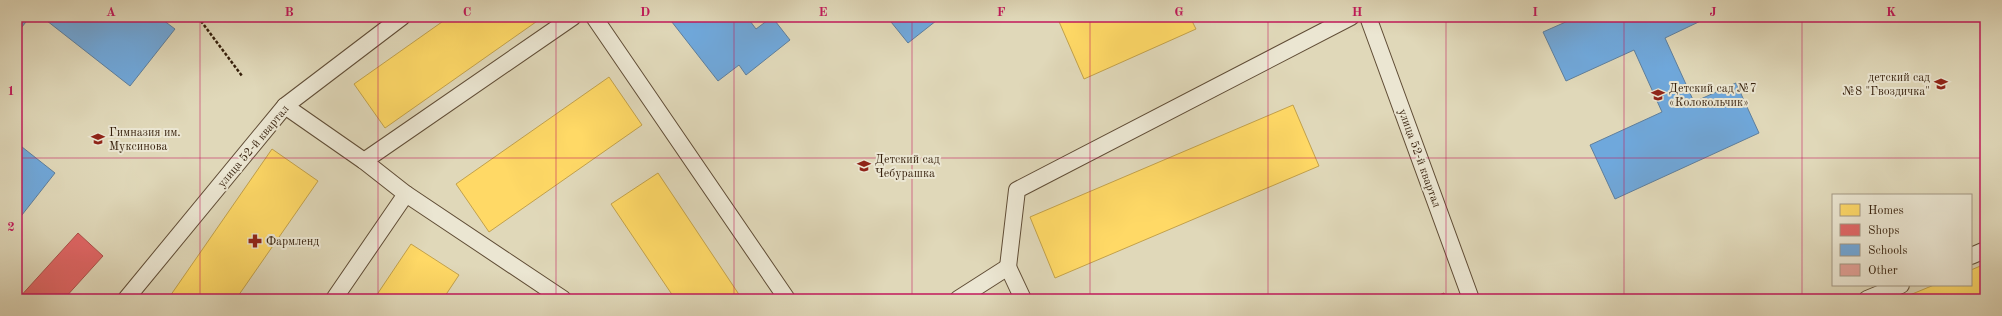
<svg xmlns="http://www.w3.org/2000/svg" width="2002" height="316" font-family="'Old Standard TT',serif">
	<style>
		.homes { fill: #ffd966; stroke: #c2a14b }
		.shops { fill: #e06666; stroke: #ad514b }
		.schools { fill: #6fa8dc; stroke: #5e7f9d }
		.building { fill: #e1a096; stroke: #351f0b }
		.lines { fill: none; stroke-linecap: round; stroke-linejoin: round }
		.lane-casing { stroke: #604d36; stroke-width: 18 }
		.path { stroke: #351f0b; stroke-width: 2.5; stroke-dasharray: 3 2; stroke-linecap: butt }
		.lane { stroke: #ebe6d2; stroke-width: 16 }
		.grid { fill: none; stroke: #c2185b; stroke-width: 1; stroke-opacity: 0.55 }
		.labels { text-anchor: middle; stroke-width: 4; stroke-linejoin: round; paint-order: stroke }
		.poi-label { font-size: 12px; fill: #351f0b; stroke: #ebe6d2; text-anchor: start }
		.street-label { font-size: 12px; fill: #351f0b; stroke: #ebe6d2 }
		.neatline { fill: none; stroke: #c2185b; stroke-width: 1.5 }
		.grid-label { font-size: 13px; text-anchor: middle; font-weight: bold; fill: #c2185b }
	</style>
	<rect width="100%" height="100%" fill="#e0d8b9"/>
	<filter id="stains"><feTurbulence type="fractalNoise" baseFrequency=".005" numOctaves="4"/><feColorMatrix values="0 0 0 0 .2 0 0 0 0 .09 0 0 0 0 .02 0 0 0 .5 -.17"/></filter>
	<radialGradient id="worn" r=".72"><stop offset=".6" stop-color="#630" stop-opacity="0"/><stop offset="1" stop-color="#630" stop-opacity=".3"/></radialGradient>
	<g class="homes">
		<path d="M 449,17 L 543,17 L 385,128 L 354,84 Z"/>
		<path d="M 1057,17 L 1190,17 L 1196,29 L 1084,79 Z"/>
		<path d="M 609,77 L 642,125 L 489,232 L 456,184 Z"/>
		<path d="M 1293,105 L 1319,166 L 1055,278 L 1030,217 Z"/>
		<path d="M 272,149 L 318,181 L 236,299 L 168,299 Z"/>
		<path d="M 658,173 L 742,299 L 675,299 L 611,204 Z"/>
		<path d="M 411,244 L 459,275 L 443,299 L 374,299 Z"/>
		<path d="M 1985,264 L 1985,299 L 1900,299 L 1934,285 L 1971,285 L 1971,270 Z"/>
	</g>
	<g class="shops">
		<path d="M 78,233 L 103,256 L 64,299 L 18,299 Z"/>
		<path d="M 1444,293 L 1447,299 L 1429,299 Z"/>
	</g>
	<g class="schools">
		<path d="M 17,17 L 30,17 L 17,33 Z"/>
		<path d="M 42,17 L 159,17 L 175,29 L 130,86 Z"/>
		<path d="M 668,17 L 747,17 L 756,29 L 772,17 L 790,40 L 746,75 L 739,65 L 718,81 Z"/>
		<path d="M 887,17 L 941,17 L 908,43 Z"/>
		<path d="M 1577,17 L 1709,17 L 1665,38 L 1694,102 L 1736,83 L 1759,133 L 1615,199 L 1590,145 L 1662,112 L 1634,50 L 1566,81 L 1543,32 Z"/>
		<path d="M 17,143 L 55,173 L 18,220 L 17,219 Z"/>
	</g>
	<path class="building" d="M 1196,296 L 1212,298 L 1214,299 L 1189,299 Z"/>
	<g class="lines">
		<g class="lane-casing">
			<g id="lane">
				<path d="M 594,17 L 787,299"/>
				<path d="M 1368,17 L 1471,299"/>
				<path d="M 285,106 L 364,161 L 406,194 L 563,299"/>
				<path d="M 364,161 L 573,17"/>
				<path d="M 1971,256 L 1985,250"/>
				<path d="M 1008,267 L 1017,190 L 1351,17"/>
				<path d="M 126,299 L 285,106 L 402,17"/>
				<path d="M 334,299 L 406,194"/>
				<path d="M 958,299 L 1008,267 L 1023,299"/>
				<path d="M 1867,299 L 1901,285"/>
			</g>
		</g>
		<path class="path" d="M 198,17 L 242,76"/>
		<use href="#lane" class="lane"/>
	</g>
	<path class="grid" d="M 200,17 L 200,299M 378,17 L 378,299M 556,17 L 556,299M 734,17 L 734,299M 912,17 L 912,299M 1090,17 L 1090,299M 1268,17 L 1268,299M 1446,17 L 1446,299M 1624,17 L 1624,299M 1802,17 L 1802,299M 17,158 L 1985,158"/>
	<defs>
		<g id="school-bare" transform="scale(1.08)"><path d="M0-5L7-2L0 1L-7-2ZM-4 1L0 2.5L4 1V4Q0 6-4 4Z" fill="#8f2418" stroke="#ebe6d2" stroke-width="2.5" paint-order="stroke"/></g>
		<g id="pharmacy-bare" transform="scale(1.08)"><path d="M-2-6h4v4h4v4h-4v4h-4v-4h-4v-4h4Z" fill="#8f2418" stroke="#ebe6d2" stroke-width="2.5" paint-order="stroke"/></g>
	</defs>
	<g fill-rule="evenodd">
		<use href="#school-bare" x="1941" y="84"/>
		<use href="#school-bare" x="1658" y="95"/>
		<use href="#school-bare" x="98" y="139"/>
		<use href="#school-bare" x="864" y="166"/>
		<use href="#pharmacy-bare" x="255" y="241"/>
	</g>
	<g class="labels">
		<g class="poi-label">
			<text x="1930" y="81" text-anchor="end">детский сад<tspan x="1930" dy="14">№8 "Гвоздичка"</tspan></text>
			<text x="1669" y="92">Детский сад №7<tspan x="1669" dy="14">«Колокольчик»</tspan></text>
			<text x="109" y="136">Гимназия им.<tspan x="109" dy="14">Муксинова</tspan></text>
			<text x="875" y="163">Детский сад<tspan x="875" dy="14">Чебурашка</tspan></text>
			<text x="266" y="245">Фармленд</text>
		</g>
		<g class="street-label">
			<text transform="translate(253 146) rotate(-50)" y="4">улица 52-й квартал</text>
			<text transform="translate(1420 158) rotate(70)" y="4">улица 52-й квартал</text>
		</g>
	</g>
	<rect width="2002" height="316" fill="none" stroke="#e0d8b9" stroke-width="44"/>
	<rect x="1832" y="194" width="140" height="92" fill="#ebe6d2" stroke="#a29682"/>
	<rect x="1840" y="204" width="20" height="12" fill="#ffd966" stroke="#a29682"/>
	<text x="1868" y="214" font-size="12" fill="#351f0b">Homes</text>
	<rect x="1840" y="224" width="20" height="12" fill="#e06666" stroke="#a29682"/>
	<text x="1868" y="234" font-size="12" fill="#351f0b">Shops</text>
	<rect x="1840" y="244" width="20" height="12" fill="#6fa8dc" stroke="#a29682"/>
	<text x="1868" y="254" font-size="12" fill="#351f0b">Schools</text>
	<rect x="1840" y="264" width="20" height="12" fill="#e1a096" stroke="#a29682"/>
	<text x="1868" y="274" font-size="12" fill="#351f0b">Other</text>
	<rect x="22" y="22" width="1958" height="272" class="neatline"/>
	<g class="grid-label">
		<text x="111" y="16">A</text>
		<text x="289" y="16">B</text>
		<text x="467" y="16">C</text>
		<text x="645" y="16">D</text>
		<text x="823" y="16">E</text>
		<text x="1001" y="16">F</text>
		<text x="1179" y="16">G</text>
		<text x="1357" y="16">H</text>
		<text x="1535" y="16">I</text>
		<text x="1713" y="16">J</text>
		<text x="1891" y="16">K</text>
		<text x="11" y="95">1</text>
		<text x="11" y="231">2</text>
	</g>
	<rect width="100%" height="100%" filter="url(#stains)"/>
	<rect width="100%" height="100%" fill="url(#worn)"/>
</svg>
